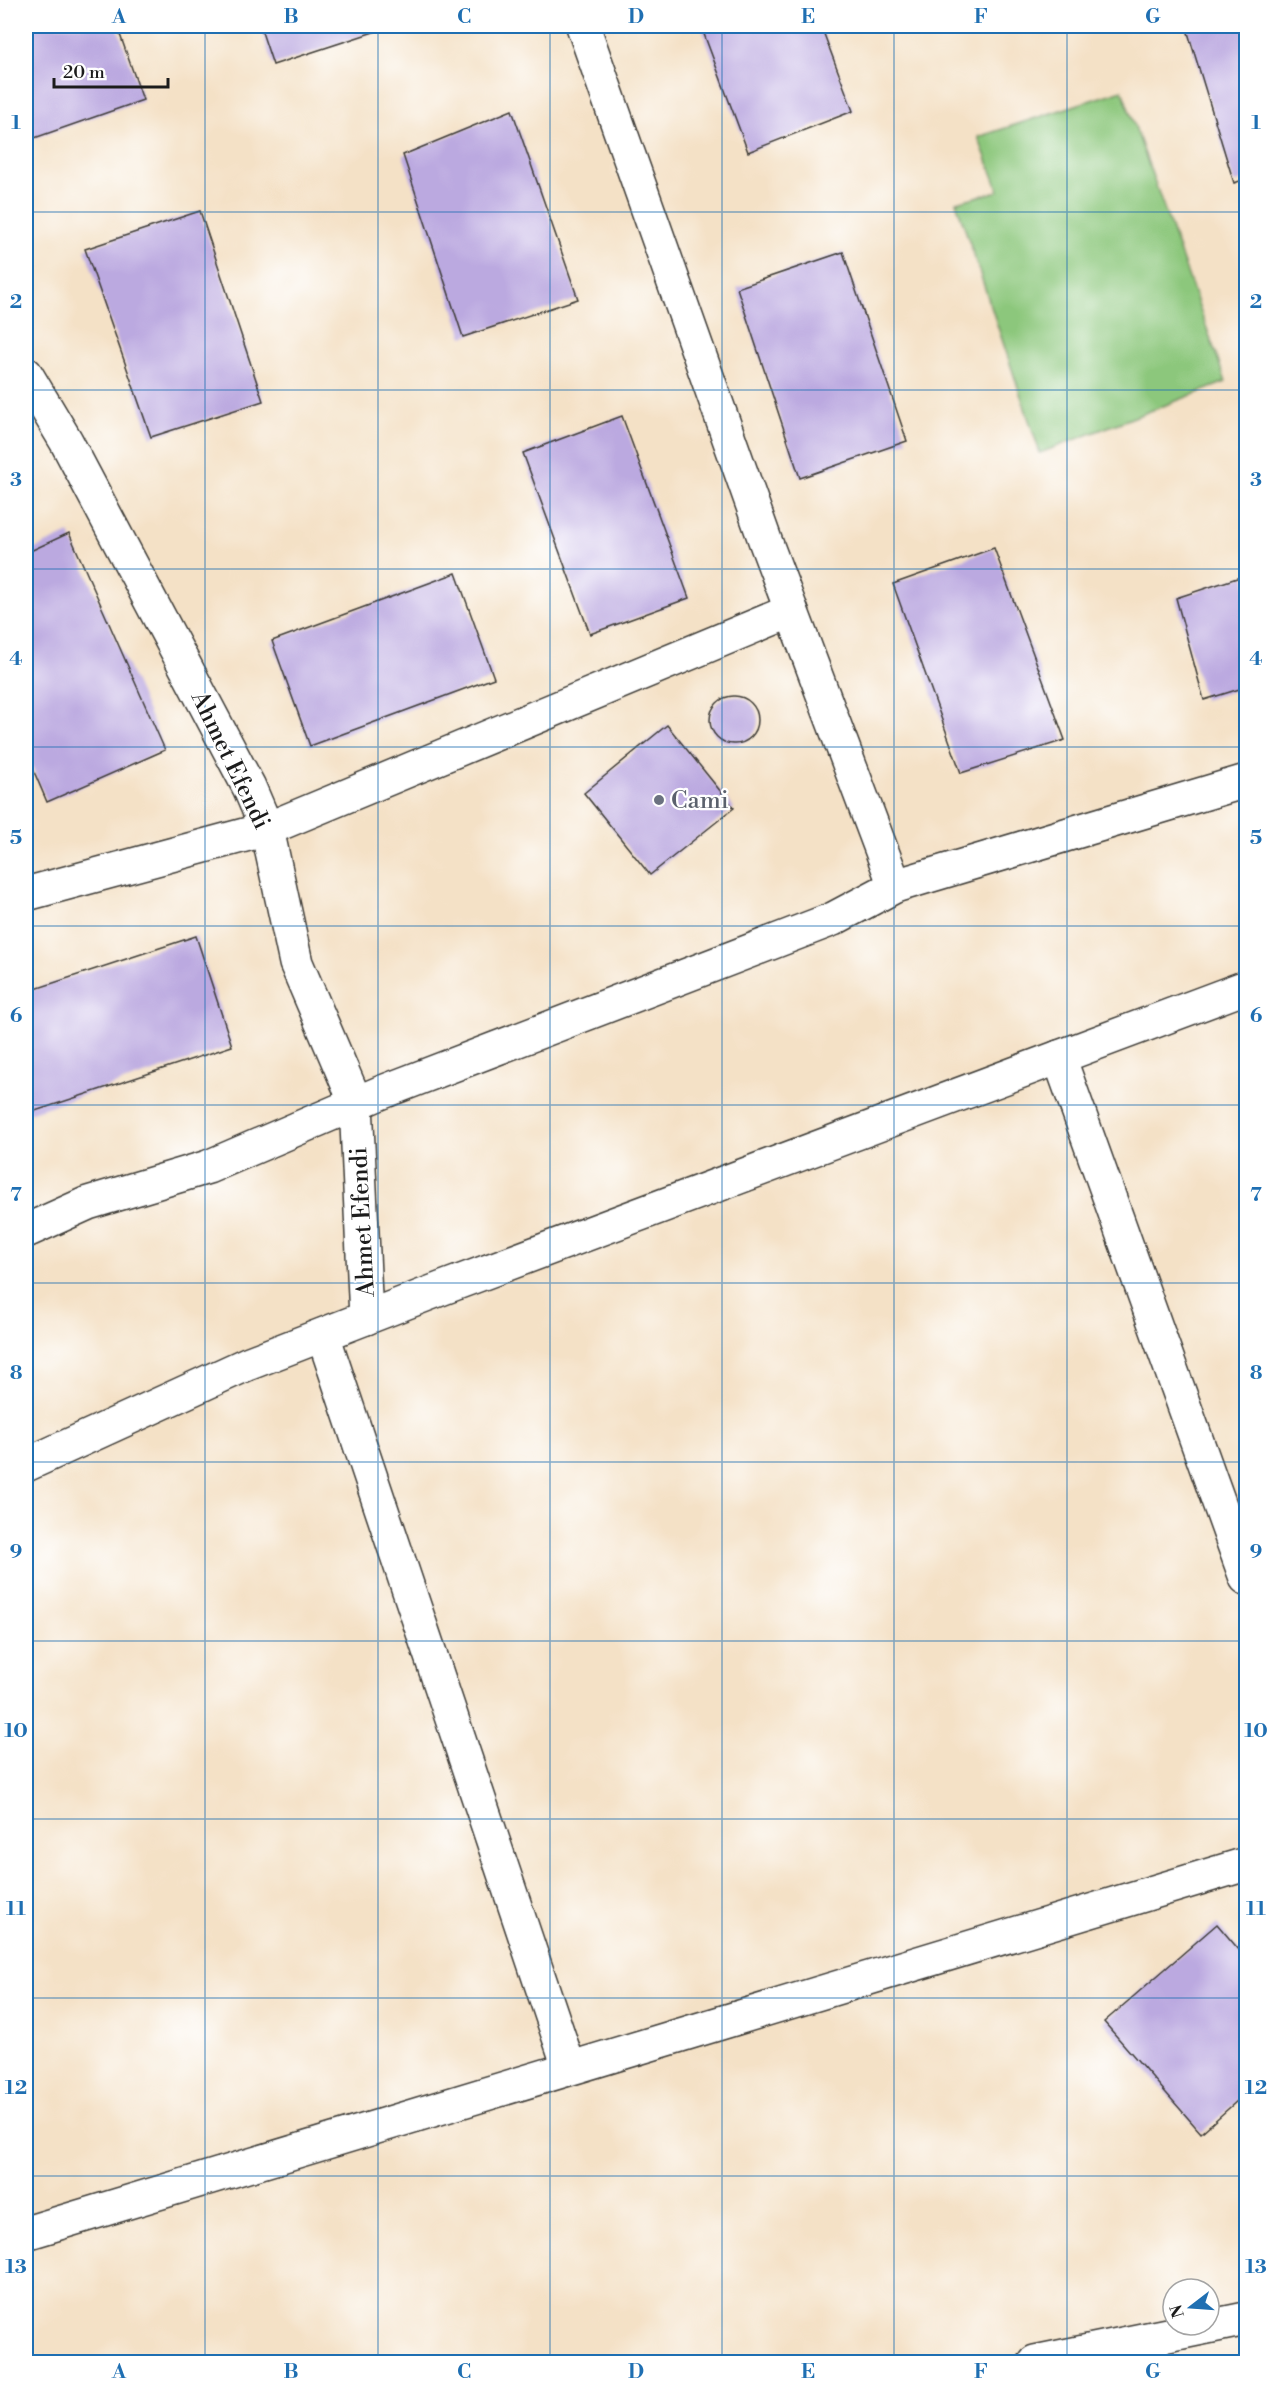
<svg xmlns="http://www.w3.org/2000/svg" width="1272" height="2388" font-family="'Libre Bodoni',serif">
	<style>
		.green { fill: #8cc77c; stroke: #54724c; stroke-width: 1.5 }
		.building { fill: #bba9e0 }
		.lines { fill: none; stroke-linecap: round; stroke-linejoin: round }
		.minor-casing { stroke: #3c3a36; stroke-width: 36 }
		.minor { stroke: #fff; stroke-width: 33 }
		.grid { fill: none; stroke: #1f6fb2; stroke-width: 1.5; stroke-opacity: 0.55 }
		.worship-dot { fill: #6b7280; stroke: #fff; stroke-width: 2 }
		.labels { text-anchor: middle; stroke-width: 4.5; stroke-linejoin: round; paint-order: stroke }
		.street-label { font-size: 24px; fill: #1c1c1c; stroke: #fff }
		.worship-label { font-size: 24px; fill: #5b616d; stroke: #fff; text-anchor: start }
		.neatline { fill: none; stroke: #1f6fb2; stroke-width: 2 }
		.grid-label { font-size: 20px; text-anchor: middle; font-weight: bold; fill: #1f6fb2 }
	</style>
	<rect width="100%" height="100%" fill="#fff"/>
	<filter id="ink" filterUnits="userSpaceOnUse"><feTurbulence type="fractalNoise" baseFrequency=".0167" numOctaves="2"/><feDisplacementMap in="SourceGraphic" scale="12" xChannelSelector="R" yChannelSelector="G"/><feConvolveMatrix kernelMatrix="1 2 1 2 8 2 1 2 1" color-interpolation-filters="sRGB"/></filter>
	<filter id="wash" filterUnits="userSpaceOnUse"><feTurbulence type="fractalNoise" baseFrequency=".008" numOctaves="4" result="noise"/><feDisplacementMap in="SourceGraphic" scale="24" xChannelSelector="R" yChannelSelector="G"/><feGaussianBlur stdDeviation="1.35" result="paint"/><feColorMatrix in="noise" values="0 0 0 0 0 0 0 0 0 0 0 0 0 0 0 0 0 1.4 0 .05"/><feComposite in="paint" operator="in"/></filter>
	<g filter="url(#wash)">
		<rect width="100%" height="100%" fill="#f4e1c6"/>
		<path class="green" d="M 1122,90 L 1226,382 L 1040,453 L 956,202 L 999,191 L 978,137 Z"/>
		<g id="blocks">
			<g class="building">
				<path d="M 26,26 L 117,26 L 143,100 L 26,141 Z"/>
				<path d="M 260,26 L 392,26 L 273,65 Z"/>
				<path d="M 701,26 L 821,26 L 853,111 L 748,152 Z"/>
				<path d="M 1186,26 L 1246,26 L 1246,179 L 1234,183 Z"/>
				<path d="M 512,110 L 578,299 L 463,337 L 403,155 Z"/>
				<path d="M 200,211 L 263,401 L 151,437 L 85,249 Z"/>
				<path d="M 843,252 L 907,441 L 800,478 L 737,288 Z"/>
				<path d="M 622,416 L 689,598 L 590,634 L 523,453 Z"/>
				<path d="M 69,533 L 165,750 L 47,802 L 26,753 L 26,553 Z"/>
				<path d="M 994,548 L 1065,740 L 961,773 L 893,584 Z"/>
				<path d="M 456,573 L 494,678 L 310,746 L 272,641 Z"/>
				<path d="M 1246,575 L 1246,687 L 1204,700 L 1176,598 Z"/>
				<circle cx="734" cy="720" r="24"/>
				<path d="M 667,725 L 734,808 L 650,875 L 584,793 Z"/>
				<path d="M 196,936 L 232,1046 L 26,1114 L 26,992 Z"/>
				<path d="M 1217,1924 L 1246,1958 L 1246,2093 L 1201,2133 L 1104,2022 Z"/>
			</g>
		</g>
	</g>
	<g filter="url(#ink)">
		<use href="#blocks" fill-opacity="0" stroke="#3c3a36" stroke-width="1.5"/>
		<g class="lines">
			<g class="minor-casing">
				<g id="minor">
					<path d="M 583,26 L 766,543 L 895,886"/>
					<path d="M 26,374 L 66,441 L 249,787 L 267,829 L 296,963 L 356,1103 L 366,1318"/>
					<path d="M 26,894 L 267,829 L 791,611"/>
					<path d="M 1059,1057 L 1246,1578"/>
					<path d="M 26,1231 L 88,1203 L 208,1167 L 380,1093 L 833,919 L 895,886 L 1246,781"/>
					<path d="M 323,1335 L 569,2067"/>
					<path d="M 26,1465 L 247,1364 L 443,1288 L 1246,987"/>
					<path d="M 26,2233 L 1246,1864"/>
					<path d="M 1035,2362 L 1246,2319"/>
				</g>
			</g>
			<use href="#minor" class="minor"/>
		</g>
	</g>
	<path class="grid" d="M 205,26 L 205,2362M 378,26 L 378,2362M 550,26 L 550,2362M 722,26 L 722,2362M 894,26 L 894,2362M 1067,26 L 1067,2362M 26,212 L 1246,212M 26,390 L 1246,390M 26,569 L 1246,569M 26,747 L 1246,747M 26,926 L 1246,926M 26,1105 L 1246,1105M 26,1283 L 1246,1283M 26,1462 L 1246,1462M 26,1641 L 1246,1641M 26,1819 L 1246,1819M 26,1998 L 1246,1998M 26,2176 L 1246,2176"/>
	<circle class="worship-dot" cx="659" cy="800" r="6"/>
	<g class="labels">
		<g class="street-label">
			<text transform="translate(231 760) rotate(64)" y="8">Ahmet Efendi</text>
			<text transform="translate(362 1222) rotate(-93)" y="8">Ahmet Efendi</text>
		</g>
		<g class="worship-label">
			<text x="671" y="808">Cami</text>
		</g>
	</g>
	<rect width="1272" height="2388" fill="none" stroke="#fff" stroke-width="66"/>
	<g transform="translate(1191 2307) rotate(253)"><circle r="28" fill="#ffffff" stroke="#a4a4a4" stroke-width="1.5"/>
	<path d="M0-4.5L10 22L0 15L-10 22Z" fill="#1f6fb2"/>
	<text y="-9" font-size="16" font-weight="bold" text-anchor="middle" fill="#1c1c1c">N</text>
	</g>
	<path d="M54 78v9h114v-9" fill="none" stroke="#1c1c1c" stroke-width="3"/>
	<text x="63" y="78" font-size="18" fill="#1c1c1c" stroke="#ffffff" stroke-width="4.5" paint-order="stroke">20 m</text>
	<rect x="33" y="33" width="1206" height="2322" class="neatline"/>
	<g class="grid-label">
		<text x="119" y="23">A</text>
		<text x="291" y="23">B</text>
		<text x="464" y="23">C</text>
		<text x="636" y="23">D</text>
		<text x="808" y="23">E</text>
		<text x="981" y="23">F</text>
		<text x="1153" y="23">G</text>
		<text x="16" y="129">1</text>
		<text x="1256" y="129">1</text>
		<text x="16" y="308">2</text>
		<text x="1256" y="308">2</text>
		<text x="16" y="486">3</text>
		<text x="1256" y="486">3</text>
		<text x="16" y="665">4</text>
		<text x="1256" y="665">4</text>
		<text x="16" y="844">5</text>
		<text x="1256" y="844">5</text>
		<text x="16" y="1022">6</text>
		<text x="1256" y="1022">6</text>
		<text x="16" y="1201">7</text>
		<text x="1256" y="1201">7</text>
		<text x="16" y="1379">8</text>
		<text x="1256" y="1379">8</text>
		<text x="16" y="1558">9</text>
		<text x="1256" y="1558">9</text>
		<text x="16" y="1737">10</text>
		<text x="1256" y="1737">10</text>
		<text x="16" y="1915">11</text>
		<text x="1256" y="1915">11</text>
		<text x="16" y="2094">12</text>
		<text x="1256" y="2094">12</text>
		<text x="16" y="2273">13</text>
		<text x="1256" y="2273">13</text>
		<text x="119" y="2378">A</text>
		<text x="291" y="2378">B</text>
		<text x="464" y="2378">C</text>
		<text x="636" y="2378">D</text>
		<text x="808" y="2378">E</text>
		<text x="981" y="2378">F</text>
		<text x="1153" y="2378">G</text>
	</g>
</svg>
